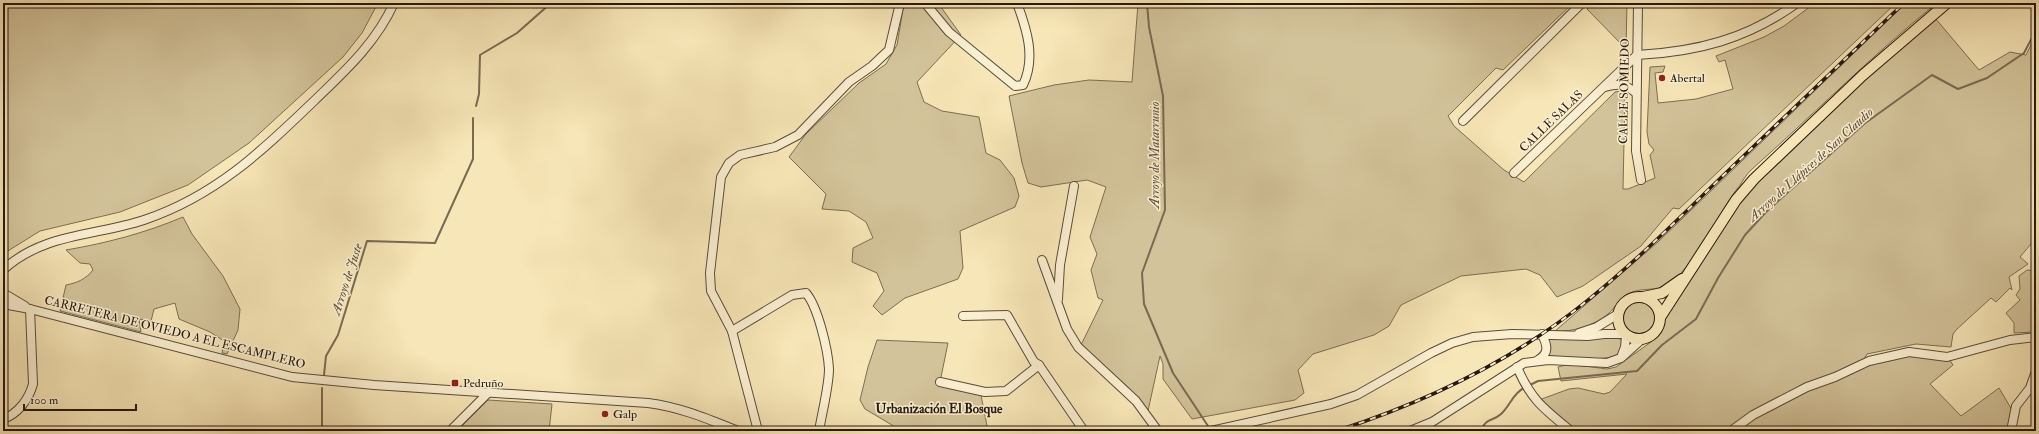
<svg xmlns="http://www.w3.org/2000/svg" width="2039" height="434" font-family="'IM FELL Double Pica',serif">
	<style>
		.green { fill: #d3c39a; stroke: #7c6e54 }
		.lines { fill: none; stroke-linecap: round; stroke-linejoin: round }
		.stream { stroke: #796a52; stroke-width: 2 }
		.minor-casing { stroke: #5a4c39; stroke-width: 10 }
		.major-casing { stroke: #26180f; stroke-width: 12 }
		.minor { stroke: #faefd0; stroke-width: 8 }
		.major { stroke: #f7e6b7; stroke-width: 10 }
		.rail-casing { stroke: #26180f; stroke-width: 3.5 }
		.rail { stroke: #faefd0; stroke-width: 2; stroke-dasharray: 6; stroke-linecap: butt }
		.poi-dot { fill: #8f2418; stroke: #faefd0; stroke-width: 1.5 }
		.labels { text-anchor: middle; stroke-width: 3; stroke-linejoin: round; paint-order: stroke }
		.poi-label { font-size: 12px; fill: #26180f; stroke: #faefd0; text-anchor: start }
		.street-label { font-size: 12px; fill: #26180f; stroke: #faefd0 }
		.water-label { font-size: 13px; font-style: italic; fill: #5d4e3b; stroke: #faefd0 }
		.neighbourhood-label { font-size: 13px; font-weight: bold; fill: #26180f; stroke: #faefd0 }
	</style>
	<rect width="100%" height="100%" fill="#f7e6b7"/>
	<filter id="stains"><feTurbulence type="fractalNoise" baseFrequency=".005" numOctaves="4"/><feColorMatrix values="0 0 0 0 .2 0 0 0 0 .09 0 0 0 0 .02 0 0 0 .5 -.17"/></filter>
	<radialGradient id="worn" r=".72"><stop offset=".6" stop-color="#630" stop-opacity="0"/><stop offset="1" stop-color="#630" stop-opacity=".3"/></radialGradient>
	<g class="green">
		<path d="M 3,3 L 378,3 L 362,33 L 343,57 L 249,143 L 188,185 L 120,212 L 40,231 L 3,254 Z"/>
		<path d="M 904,3 L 938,3 L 961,35 L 917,82 L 924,102 L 942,111 L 979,117 L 986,153 L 1000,160 L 1014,178 L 1019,196 L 1015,207 L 960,231 L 963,268 L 958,279 L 905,298 L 882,315 L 873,306 L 884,291 L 877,273 L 852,262 L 853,248 L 873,238 L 866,222 L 849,211 L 822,209 L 826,194 L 789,157 L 806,134 L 859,83 L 886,64 L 897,45 Z"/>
		<path d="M 1138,3 L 1573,3 L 1503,70 L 1496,68 L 1448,116 L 1454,126 L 1504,170 L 1524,182 L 1615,92 L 1621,91 L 1625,95 L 1623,189 L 1628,189 L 1655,178 L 1650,155 L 1654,150 L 1649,144 L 1647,132 L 1650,67 L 1665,66 L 1663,72 L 1655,73 L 1658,103 L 1696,99 L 1733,89 L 1725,60 L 1719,62 L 1716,56 L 1764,37 L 1784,26 L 1815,3 L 1896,3 L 1679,209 L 1673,208 L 1641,246 L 1583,286 L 1557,297 L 1540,275 L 1526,269 L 1461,276 L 1401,305 L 1389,326 L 1374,335 L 1313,354 L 1298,370 L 1304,393 L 1295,400 L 1192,419 L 1163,379 L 1163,364 L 1160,356 L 1148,411 C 1130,385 1104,367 1081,345 L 1103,300 L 1098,298 L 1091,270 L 1097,254 L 1090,237 L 1106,187 L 1087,180 L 1041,187 L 1028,183 L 1022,163 L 1009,96 L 1054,85 L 1089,80 L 1132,82 Z"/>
		<path d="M 1593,3 L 1627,3 L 1626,49 L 1587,9 Z"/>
		<path d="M 1906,3 L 1937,3 C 1872,55 1813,115 1751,170 C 1747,174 1743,180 1740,185 C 1718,213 1700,256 1675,279 C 1657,294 1646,286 1630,293 C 1620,297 1616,307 1608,314 C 1593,326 1573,332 1555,331 L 1658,242 Z"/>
		<path d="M 1935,18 L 1979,70 L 2010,52 L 2026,55 L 2036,35 L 2036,238 L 2020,257 L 2028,264 L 2009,277 L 2012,290 L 2010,288 L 1996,302 L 1991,298 L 1957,329 L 1953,334 L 1951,347 L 1916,344 L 1867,354 L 1864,359 L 1748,415 L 1726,431 L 1575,431 L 1553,414 L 1539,400 L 1569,389 L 1578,388 L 1604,394 L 1610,392 L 1627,374 L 1561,381 L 1558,367 L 1570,364 L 1607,369 L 1616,367 L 1658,337 L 1665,324 L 1662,320 L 1745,195 L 1754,185 L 1836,105 Z"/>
		<path d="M 183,217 L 192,234 L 223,276 L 240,309 L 238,330 L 227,354 L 222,353 L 224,341 L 210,332 L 179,319 L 175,303 L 154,309 L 151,321 L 139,319 L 141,332 L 60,311 L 66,285 C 77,283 86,279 93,270 L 90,264 L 80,263 L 66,250 C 107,243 145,233 183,217 Z"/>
		<path d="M 2027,270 L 2036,271 L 2036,332 L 2014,333 L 2014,323 L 2006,313 L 2020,300 L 2016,295 L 2020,289 L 2019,276 Z"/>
		<circle cx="1639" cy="318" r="16"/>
		<path d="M 1602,337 L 1616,337 L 1622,340 C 1622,346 1622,351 1618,354 C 1606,363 1564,356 1548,356 L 1548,339 Z"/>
		<path d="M 877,340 L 948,343 L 940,382 L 980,390 L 988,431 L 902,431 L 865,409 L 860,400 L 868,367 Z"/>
		<path d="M 1909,353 L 1949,359 L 1953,365 L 1930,384 L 1961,416 L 1999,388 L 2012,410 L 2009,431 L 1736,431 C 1789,395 1846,369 1909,353 Z"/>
		<path d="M 488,400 L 552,404 L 549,431 L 457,431 Z"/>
	</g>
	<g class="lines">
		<g class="stream">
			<path d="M 1147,3 L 1149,27 L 1163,96 L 1165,210 L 1142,273 L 1144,304 L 1173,373 L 1210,429"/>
			<path d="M 476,106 L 479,94 L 480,55 L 517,33 L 551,3"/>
			<path d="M 324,375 L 326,356 L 338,335 L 367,241 L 435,243 L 473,159 L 473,118"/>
			<path d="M 1530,385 L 1538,381 L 1637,371 L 1662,345 L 1696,319 L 1718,278 L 1745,235 L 1766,212 L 1864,124 L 1932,75 L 1958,89 L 1987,78 L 2024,53 L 2036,30"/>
			<path d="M 322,431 L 322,388"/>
			<path d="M 1480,431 C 1488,416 1491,423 1501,414 C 1510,406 1513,393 1524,388"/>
		</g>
		<g class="minor-casing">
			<g id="minor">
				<path d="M 925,3 L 949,32 L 1015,86 L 1023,85 C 1036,58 1027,30 1017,3"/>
				<path d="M 1638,3 L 1636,151 L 1641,180"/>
				<path d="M 1637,55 C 1697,52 1747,39 1797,3"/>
				<path d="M 1605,87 C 1619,83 1625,84 1636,93"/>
				<path d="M 1463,121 L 1582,3"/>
				<path d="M 1514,173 L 1637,55"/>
				<path d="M 1042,260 L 1067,329 L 1078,347 L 1136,401 L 1158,431"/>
				<path d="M 3,270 C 43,233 96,236 144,220 C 215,196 261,152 314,101 C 345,71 376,43 394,3"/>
				<path d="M 3,293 L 25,306"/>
				<path d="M 1058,299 L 1060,265 L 1074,186"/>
				<path d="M 3,304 L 30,309 L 292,377 L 374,385 L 648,403 C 680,407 708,419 738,431"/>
				<path d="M 963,316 L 1007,315 L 1034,362 L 1039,365 L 1084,431"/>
				<path d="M 732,331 L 792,295 L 806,293 C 818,307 828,350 829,369 C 829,386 822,413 819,431"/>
				<path d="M 1579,333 L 1597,327 L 1618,314"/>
				<path d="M 1622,355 L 1625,347 L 1626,336"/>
				<path d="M 1538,360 C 1550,353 1547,345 1542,334"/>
				<path d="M 1517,367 C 1531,400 1544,409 1571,431"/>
				<path d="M 940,382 L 985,392 L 1006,391 L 1039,365"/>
				<path d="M 3,419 C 18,414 29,399 33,384 L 30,309"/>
				<path d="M 450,431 L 489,392"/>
				<path d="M 758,431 L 732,331 L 711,291 L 710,273 L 721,177 L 729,163 L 740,155 L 775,147 L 798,135 L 849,82 L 872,66 L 889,50 L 900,3"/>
				<path d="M 1211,431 L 1331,404 L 1357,395 L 1431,353 L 1452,343 L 1473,337 L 1512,334 L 1588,336 L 1604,334 L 1623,334"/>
				<path d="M 1410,431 L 1432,422 L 1524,363 L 1548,360 L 1607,363 L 1621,358 L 1642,339"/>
				<path d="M 1731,431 L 1753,415 L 1807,387 L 1835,377 L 1869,361 L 1909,352 L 1947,357 L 2010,340 L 2036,337"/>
				<path d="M 2011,431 L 2016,406 L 2030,388 L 2036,371"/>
			</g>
		</g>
		<g class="major-casing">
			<g id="major">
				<circle cx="1639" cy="318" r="21"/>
				<path d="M 1643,297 L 1662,293 L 1682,279"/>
				<path d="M 1661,316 L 1736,200 L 1754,179 L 1863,75 L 1947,3"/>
			</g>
		</g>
		<use href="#minor" class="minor"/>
		<use href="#major" class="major"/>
		<g class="rail-casing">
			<path id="rail" d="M 1336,431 C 1426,402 1514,360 1588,300 C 1639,259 1684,213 1731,168 C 1789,113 1846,58 1904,3"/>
		</g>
		<use href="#rail" class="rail"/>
	</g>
	<g class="poi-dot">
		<circle cx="1662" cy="78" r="4"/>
		<rect x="451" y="379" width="8" height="8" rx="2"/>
		<circle cx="605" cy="414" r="4"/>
	</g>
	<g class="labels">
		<g class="poi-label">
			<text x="1670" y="82">Abertal</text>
			<text x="463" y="387">Pedruño</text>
			<text x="613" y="418">Galp</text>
		</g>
		<g class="street-label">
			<text transform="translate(1624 91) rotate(-89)" y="4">CALLE SOMIEDO</text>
			<text transform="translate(1551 121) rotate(-44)" y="4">CALLE SALAS</text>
			<text transform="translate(175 332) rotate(14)" y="4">CARRETERA DE OVIEDO A EL ESCAMPLERO</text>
		</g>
		<g class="water-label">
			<text transform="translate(1154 155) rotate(-90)" y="5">Arroyo de Matarrunio</text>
			<text transform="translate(1810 164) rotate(-42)" y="5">Arroyo de Llápices de San Claudio</text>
			<text transform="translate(346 279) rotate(-72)" y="5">Arroyo de Juste</text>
		</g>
		<g class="neighbourhood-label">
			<text x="939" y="413">Urbanización El Bosque</text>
		</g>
	</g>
	<rect width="2039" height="434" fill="none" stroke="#f7e6b7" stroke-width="16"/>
	<rect x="4" y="4" width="2031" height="426" fill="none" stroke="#26180f" stroke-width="2"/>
	<rect x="8" y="8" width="2023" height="418" fill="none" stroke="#26180f"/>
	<path d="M24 404v6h112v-6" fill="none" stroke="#26180f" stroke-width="2"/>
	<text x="30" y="404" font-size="12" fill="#26180f" stroke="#faefd0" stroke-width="3" paint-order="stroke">100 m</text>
	<rect width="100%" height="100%" filter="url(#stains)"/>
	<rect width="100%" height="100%" fill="url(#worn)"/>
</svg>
